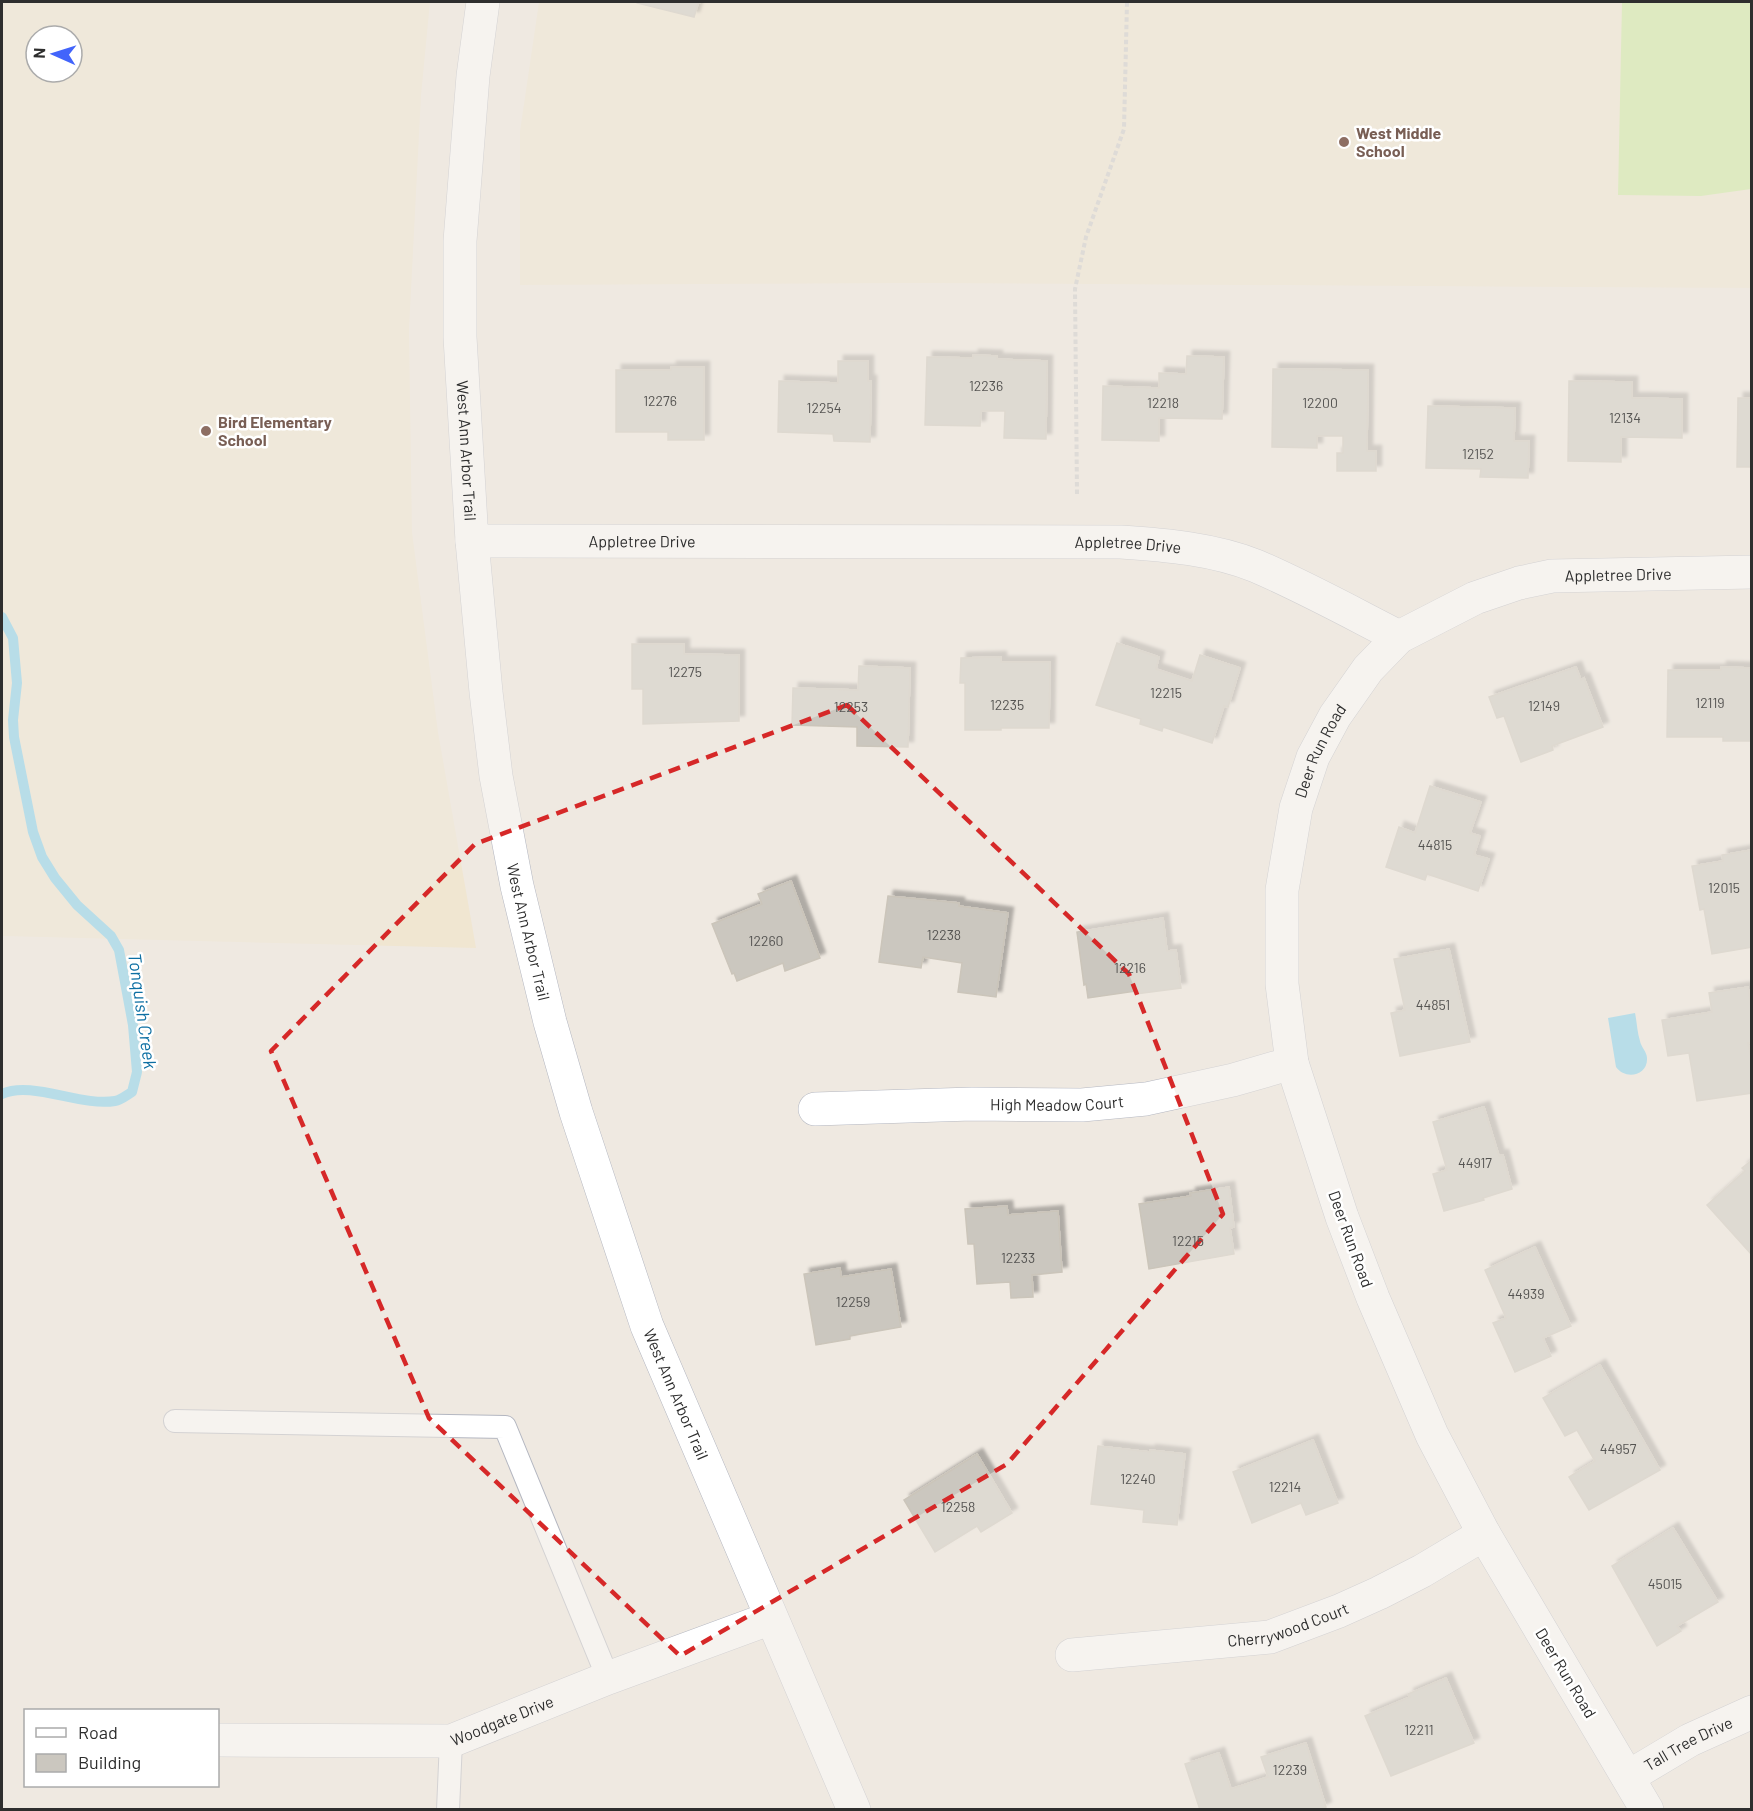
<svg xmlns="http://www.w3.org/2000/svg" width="1753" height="1811" font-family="Barlow,sans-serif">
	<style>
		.education { fill: #f0e6d1; fill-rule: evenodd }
		.pitch { fill: #c9ec9a }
		.water { fill: #75cff0 }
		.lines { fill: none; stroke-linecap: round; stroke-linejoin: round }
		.stream { stroke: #75cff0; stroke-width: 10 }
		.building { fill: #cbc7bf; stroke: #cbc5ba; stroke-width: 1.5; filter: url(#shadow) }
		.lane-casing { stroke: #b4b7c1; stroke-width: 24 }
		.street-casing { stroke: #b4b7c1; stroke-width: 34 }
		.secondary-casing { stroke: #b4b7c1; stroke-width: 34 }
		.path { stroke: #c9c9c9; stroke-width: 4; stroke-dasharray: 4.5 3; stroke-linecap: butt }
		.lane { stroke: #fff; stroke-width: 22 }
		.street { stroke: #fff; stroke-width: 33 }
		.secondary { stroke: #fff; stroke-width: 33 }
		.marked { fill: none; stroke: #d62828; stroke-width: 4.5; stroke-dasharray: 12 8; stroke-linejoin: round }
		.education-dot { fill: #8d6e63; stroke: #fff; stroke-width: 2 }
		.labels { text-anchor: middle; stroke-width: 5; stroke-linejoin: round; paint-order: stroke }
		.number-label { font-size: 14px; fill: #555452 }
		.education-label { font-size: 16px; font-weight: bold; fill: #785e54; stroke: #fff; text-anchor: start }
		.street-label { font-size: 16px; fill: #2e2e2e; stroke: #fff }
		.water-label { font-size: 18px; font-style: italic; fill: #0d6fa3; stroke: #fff }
	</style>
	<defs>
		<filter id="shadow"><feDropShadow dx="5.5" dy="-5.5" stdDeviation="1.5" flood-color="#0004"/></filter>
	</defs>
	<rect width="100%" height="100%" fill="#efe9e1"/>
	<g class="education">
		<path d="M 2,2 L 430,2 L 421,96 L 409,330 L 412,532 L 438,732 L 476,948 L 2,936 ZM 36,36 L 72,36 L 72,72 L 36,72 Z"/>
		<path d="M 539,2 L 1751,2 L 1751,288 L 915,283 L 520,285 L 520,131 Z"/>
	</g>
	<path class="pitch" d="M 1622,2 L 1751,2 L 1751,189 L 1701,196 L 1618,195 Z"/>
	<path class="water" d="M 1635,1013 C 1637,1022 1637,1032 1640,1041 C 1641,1047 1647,1052 1647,1058 C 1648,1076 1625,1080 1616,1067 L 1608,1018 Z"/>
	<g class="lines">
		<path class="stream" d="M 2,617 L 13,638 L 17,683 L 13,720 L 14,737 L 33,832 L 42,857 L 55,878 L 77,905 L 111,936 L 119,950 L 133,1025 L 137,1072 L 132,1092 C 127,1095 121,1100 115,1101 C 81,1107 31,1080 2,1094"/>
	</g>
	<g class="building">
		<path d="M 637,2 L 701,2 L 698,4 L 694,17 L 637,3 Z"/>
		<path d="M 973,355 L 997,356 L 997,359 L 1047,361 L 1046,439 L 1004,438 L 1005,411 L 981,411 L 980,426 L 925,425 L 927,357 L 973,358 Z"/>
		<path d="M 1187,356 L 1224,357 L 1222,419 L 1159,418 L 1159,441 L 1102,440 L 1103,386 L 1159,388 L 1159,373 L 1186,374 Z"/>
		<path d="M 838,361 L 868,361 L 868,381 L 871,381 L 870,442 L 834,441 L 833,434 L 778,432 L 779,381 L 838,383 Z"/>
		<path d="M 671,367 L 704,367 L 704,440 L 668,440 L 668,432 L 616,432 L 616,370 L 671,370 Z"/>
		<path d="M 1273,369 L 1368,370 L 1367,451 L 1376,451 L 1376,471 L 1337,471 L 1337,453 L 1343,453 L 1343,436 L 1317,436 L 1317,448 L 1272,447 Z"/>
		<path d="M 1569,381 L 1632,382 L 1632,398 L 1682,399 L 1682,438 L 1621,437 L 1621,462 L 1568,461 Z"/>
		<path d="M 1738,398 L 1752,398 L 1752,467 L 1737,467 Z"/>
		<path d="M 1428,406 L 1515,408 L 1514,441 L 1529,441 L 1528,478 L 1480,477 L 1481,469 L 1426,468 Z"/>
		<path d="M 1117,643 L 1159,657 L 1156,669 L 1192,681 L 1200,655 L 1240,668 L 1228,707 L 1224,706 L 1212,743 L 1163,727 L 1162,731 L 1140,724 L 1141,719 L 1096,705 Z"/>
		<path d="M 632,644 L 684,644 L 684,654 L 739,655 L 739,721 L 643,724 L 643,689 L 632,689 Z"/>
		<path d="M 1001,657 L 1001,662 L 1050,662 L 1049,728 L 1001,728 L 1001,730 L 965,730 L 965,683 L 960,683 L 961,658 Z"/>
		<path d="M 859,666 L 910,668 L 908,747 L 857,746 L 857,727 L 792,725 L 793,688 L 858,690 Z"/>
		<path d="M 1576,667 L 1581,680 L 1584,678 L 1603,727 L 1552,746 L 1553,750 L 1521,762 L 1504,716 L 1497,718 L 1489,697 Z"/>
		<path d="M 1721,667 L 1752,668 L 1752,741 L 1723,741 L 1723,737 L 1667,737 L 1668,670 L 1721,670 Z"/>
		<path d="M 1430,786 L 1481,802 L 1470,833 L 1480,836 L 1474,855 L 1489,859 L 1478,891 L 1427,874 L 1425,880 L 1386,867 L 1399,827 L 1415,833 Z"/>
		<path d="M 1752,850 L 1752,947 L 1712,954 L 1704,909 L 1700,910 L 1692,866 L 1723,861 L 1722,855 Z"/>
		<path d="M 791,881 L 820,958 L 785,971 L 783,963 L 737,981 L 734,973 L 732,974 L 712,924 L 762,904 L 758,894 Z"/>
		<path d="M 888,896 L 959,903 L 959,906 L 1008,913 L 996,997 L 958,992 L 962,963 L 923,957 L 921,968 L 879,962 Z"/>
		<path d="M 1163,918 L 1167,951 L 1176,950 L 1181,988 L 1136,994 L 1136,991 L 1088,998 L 1086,984 L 1084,985 L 1077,932 Z"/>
		<path d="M 1449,949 L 1470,1042 L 1400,1056 L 1391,1013 L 1405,1010 L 1394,959 Z"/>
		<path d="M 1748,987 L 1752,1013 L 1752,1043 L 1748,1043 L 1752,1062 L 1752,1093 L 1697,1101 L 1689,1053 L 1668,1056 L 1662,1020 L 1712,1012 L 1709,993 Z"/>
		<path d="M 1484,1107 L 1499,1156 L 1503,1155 L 1512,1189 L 1483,1198 L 1484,1200 L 1444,1211 L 1433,1174 L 1447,1170 L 1433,1122 Z"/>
		<path d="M 1752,1160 L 1752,1255 L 1707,1205 L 1745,1171 L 1742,1168 Z"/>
		<path d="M 1229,1187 L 1234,1227 L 1230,1228 L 1234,1254 L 1149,1269 L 1139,1204 L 1191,1196 L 1190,1193 Z"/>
		<path d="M 1007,1206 L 1008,1215 L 1058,1211 L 1062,1272 L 1032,1275 L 1033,1297 L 1011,1298 L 1010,1282 L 977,1284 L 974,1244 L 968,1244 L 965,1209 Z"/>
		<path d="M 1535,1247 L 1571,1326 L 1543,1338 L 1551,1356 L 1515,1372 L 1493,1323 L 1506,1318 L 1485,1270 Z"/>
		<path d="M 840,1268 L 841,1277 L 891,1269 L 901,1327 L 850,1336 L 850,1339 L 816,1345 L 804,1274 Z"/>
		<path d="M 1600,1365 L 1660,1470 L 1589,1510 L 1569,1477 L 1595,1461 L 1577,1430 L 1565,1436 L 1543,1398 Z"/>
		<path d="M 1313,1440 L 1338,1503 L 1306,1515 L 1301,1503 L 1252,1523 L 1233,1472 Z"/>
		<path d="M 1098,1446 L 1150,1452 L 1150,1450 L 1185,1454 L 1177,1525 L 1143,1522 L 1144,1510 L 1091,1504 Z"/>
		<path d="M 977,1454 L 1012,1513 L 981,1532 L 977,1526 L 935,1552 L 904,1500 Z"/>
		<path d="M 1673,1528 L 1718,1602 L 1677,1626 L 1681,1631 L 1657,1646 L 1612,1566 Z"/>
		<path d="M 1446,1678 L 1474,1743 L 1391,1776 L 1365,1716 L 1410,1697 L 1408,1694 Z"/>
		<path d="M 1306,1743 L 1326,1807 L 1319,1810 L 1200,1810 L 1185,1764 L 1219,1753 L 1231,1789 L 1268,1777 L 1261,1757 Z"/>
	</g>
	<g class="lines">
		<g class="lane-casing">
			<g id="lane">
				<path d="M 175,1421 L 505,1427 L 608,1678"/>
				<path d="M 448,1810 L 451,1741"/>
			</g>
		</g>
		<g class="street-casing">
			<g id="street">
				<path id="s1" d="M 472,541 L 1121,542 C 1166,545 1214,549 1256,566 C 1305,587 1352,613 1399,637"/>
				<path id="s2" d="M 815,1109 L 972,1104 L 1082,1105 L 1146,1099 L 1233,1080 L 1292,1063"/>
				<path id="s3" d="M 1072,1655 L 1270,1637 L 1339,1611 L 1379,1593 L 1422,1571 L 1484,1534"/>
				<path id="s4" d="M 218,1740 L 451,1741 L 608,1678 L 771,1618"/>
				<path id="s5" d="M 1628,1777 L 1690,1740 L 1752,1712"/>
				<path id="s6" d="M 1647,1810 L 1484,1534 L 1432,1435 L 1373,1298 L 1342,1217 L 1292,1063 L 1282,984 L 1282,890 L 1296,808 L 1313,757 L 1335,716 L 1368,669 L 1399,637 L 1475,598 L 1519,583 L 1552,576 L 1752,572"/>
			</g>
		</g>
		<g class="secondary-casing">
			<g id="secondary">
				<path id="s7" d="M 483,2 L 473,76 L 460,241 L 460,337 L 472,541 L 486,692 L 496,776 L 517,886 L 550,1022 L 576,1112 L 647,1326 L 854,1810"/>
			</g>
		</g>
		<path class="path" d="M 1077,494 L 1075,289 L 1086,237 L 1124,129 L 1127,2"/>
		<use href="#lane" class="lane"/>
		<use href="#street" class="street"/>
		<use href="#secondary" class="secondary"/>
	</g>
	<path d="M0 0H1753V1811H0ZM 847,705 L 1129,974 L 1223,1214 L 1007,1464 L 680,1656 L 429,1418 L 271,1051 L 475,844 Z" fill="#efe9e1" fill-opacity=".55" fill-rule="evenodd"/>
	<path class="marked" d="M 847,705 L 1129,974 L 1223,1214 L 1007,1464 L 680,1656 L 429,1418 L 271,1051 L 475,844 Z"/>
	<g class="education-dot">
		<circle cx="1344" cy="142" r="6"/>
		<circle cx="206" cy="431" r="6"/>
	</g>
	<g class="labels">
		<g class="number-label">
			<text x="986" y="391">12236</text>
			<text x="660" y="406">12276</text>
			<text x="1163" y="408">12218</text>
			<text x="1320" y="408">12200</text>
			<text x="824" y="413">12254</text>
			<text x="1625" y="423">12134</text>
			<text x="1478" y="459">12152</text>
			<text x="685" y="677">12275</text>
			<text x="1166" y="698">12215</text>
			<text x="1710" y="708">12119</text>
			<text x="1007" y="710">12235</text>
			<text x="1544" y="711">12149</text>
			<text x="851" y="712">12253</text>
			<text x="1435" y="850">44815</text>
			<text x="1724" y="893">12015</text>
			<text x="944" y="940">12238</text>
			<text x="766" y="946">12260</text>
			<text x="1130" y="973">12216</text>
			<text x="1433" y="1010">44851</text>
			<text x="1475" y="1168">44917</text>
			<text x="1188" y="1246">12215</text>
			<text x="1018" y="1263">12233</text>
			<text x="1526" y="1299">44939</text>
			<text x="853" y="1307">12259</text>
			<text x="1618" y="1454">44957</text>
			<text x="1138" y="1484">12240</text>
			<text x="1285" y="1492">12214</text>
			<text x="958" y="1512">12258</text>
			<text x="1665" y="1589">45015</text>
			<text x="1419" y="1735">12211</text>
			<text x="1290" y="1775">12239</text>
		</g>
		<g class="education-label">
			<text x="1356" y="139">West Middle<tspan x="1356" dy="18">School</tspan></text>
			<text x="218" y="428">Bird Elementary<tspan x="218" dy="18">School</tspan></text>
		</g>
		<g class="street-label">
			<text dy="6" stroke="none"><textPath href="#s7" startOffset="450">West Ann Arbor Trail</textPath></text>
			<text dy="6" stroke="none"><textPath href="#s1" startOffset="170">Appletree Drive</textPath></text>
			<text dy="6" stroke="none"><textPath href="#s1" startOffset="656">Appletree Drive</textPath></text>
			<text dy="6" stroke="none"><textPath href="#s6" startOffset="1521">Appletree Drive</textPath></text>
			<text dy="6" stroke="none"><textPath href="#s6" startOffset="1149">Deer Run Road</textPath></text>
			<text dy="6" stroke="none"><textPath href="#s7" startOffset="936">West Ann Arbor Trail</textPath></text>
			<text dy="6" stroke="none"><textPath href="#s2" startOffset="242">High Meadow Court</textPath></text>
			<text transform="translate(1351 1239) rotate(70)" y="6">Deer Run Road</text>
			<text dy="6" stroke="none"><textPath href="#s7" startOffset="1422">West Ann Arbor Trail</textPath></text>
			<text dy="6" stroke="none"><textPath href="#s3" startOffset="219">Cherrywood Court</textPath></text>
			<text transform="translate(1566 1673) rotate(59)" y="6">Deer Run Road</text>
			<text dy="6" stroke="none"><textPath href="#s4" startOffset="288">Woodgate Drive</textPath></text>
			<text dy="6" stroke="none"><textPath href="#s5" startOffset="69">Tall Tree Drive</textPath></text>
		</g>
		<g class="water-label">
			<text transform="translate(142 1011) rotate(82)" y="6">Tonquish Creek</text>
		</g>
	</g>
	<rect width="1753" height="1811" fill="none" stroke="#2e2e2e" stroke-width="6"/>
	<rect x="24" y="1709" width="195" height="78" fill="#ffffff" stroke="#ababab" stroke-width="1.5"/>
	<rect x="36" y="1728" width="30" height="9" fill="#ffffff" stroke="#ababab" stroke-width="1.5"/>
	<text x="78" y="1739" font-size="18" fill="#2e2e2e">Road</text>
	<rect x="36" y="1754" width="30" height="18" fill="#cbc7bf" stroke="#ababab" stroke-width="1.5"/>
	<text x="78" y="1769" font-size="18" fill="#2e2e2e">Building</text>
	<g transform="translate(54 54) rotate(273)"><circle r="28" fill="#ffffff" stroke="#ababab" stroke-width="1.5"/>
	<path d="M0-4.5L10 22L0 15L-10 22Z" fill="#4264fb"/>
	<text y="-9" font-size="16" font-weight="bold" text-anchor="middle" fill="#2e2e2e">N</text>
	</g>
</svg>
